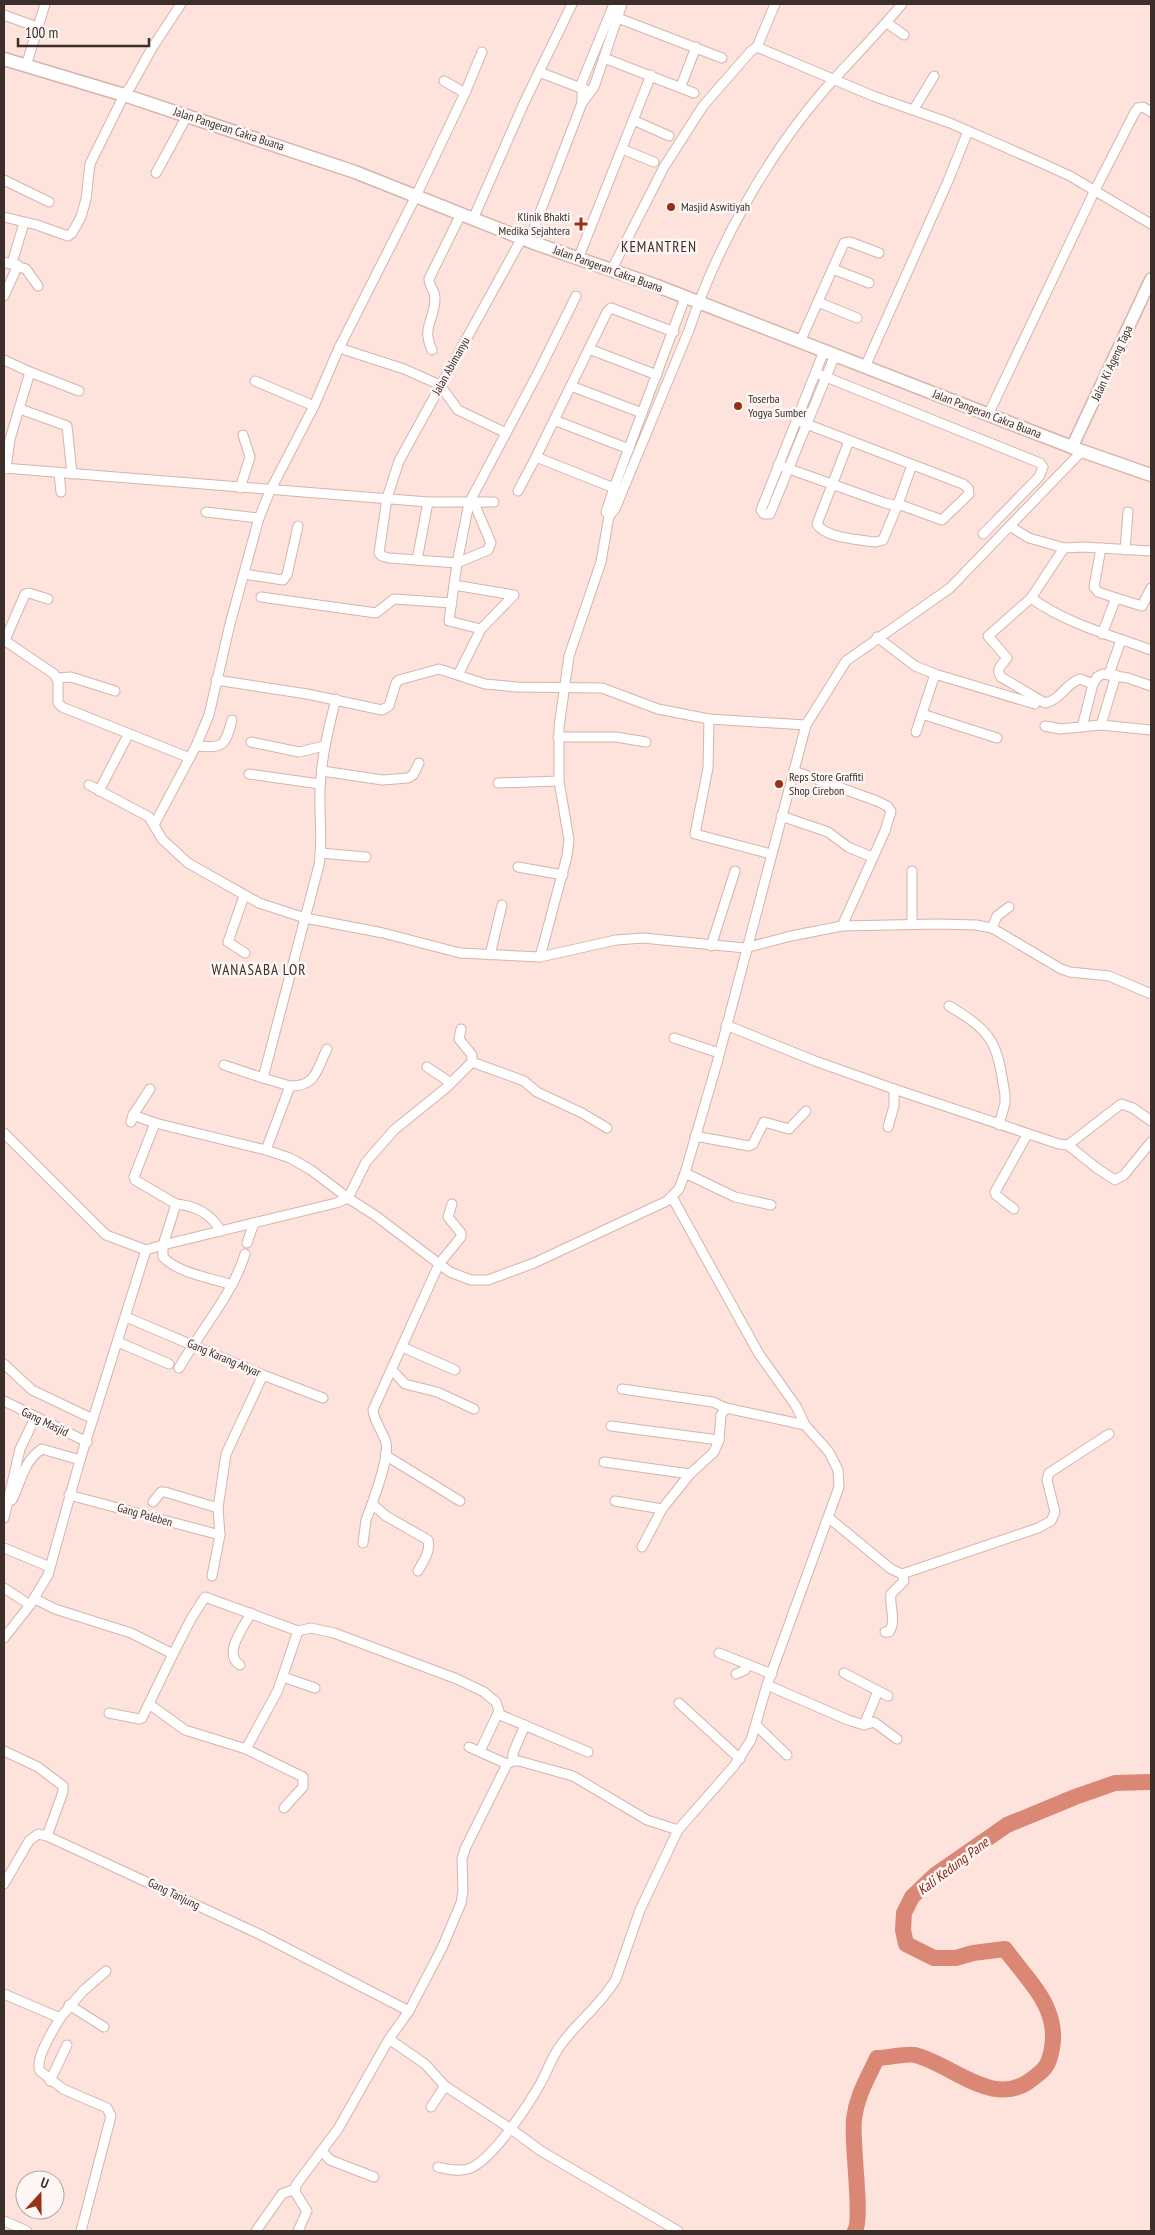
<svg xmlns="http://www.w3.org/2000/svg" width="1155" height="2235" font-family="'PT Sans Narrow',sans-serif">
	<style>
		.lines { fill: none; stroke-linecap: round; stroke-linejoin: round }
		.river { stroke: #da8875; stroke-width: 16 }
		.street-casing { stroke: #d4b4ac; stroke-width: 11 }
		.secondary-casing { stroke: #d4b4ac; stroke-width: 14 }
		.primary-casing { stroke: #d4b4ac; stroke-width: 15 }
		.street { stroke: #fff; stroke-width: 9 }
		.secondary { stroke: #fff; stroke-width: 11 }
		.primary { stroke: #fff; stroke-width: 12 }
		.poi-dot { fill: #982f17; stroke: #fdf6f4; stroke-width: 2 }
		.labels { text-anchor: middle; stroke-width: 5; stroke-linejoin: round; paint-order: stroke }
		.street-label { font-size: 12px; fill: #3b2e2b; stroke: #fdf6f4 }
		.poi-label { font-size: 12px; fill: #3b2e2b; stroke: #fdf6f4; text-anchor: start }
		.water-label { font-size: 14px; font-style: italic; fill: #872710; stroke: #fdf6f4 }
		.quarter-label { font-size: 15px; letter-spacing: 1px; fill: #3b2e2b; stroke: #fdf6f4 }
	</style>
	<rect width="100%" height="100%" fill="#fee3dd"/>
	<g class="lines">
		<path class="river" d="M 855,2231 C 863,2218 851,2141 854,2119 C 857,2095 867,2080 877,2058 C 887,2058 907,2053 915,2055 C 952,2064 994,2110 1032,2079 C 1040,2073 1046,2069 1049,2060 C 1065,2012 1031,1985 1005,1949 L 973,1953 L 956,1958 L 934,1958 L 906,1944 L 903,1930 L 904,1913 L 912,1897 L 935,1875 L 1007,1825 L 1075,1797 L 1115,1783 L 1151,1782"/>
		<g class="street-casing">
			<g id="street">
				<path d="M 4,15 L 37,27"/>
				<path d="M 610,15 L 722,58"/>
				<path d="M 887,23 L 904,35"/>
				<path d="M 757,47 L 873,96 L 950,123 L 1046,165 L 1070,176 L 1151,224"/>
				<path d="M 604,58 L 694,93"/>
				<path d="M 26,66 L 45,4"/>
				<path d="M 539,72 L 586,90"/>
				<path d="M 444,81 L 465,93"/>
				<path d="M 681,86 L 696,47"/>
				<path d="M 582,103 L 582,82 L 614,4"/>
				<path d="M 914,109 L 934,76"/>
				<path d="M 633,120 L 669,136"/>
				<path d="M 622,149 L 654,162"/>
				<path d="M 156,173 L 187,116"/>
				<path d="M 4,180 L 49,202"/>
				<path d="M 4,217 L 37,225 L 68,236 L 72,233 L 81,217 L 86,199 L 90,164 L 124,95 L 131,86 L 152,48 L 181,4"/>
				<path d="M 473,219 L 524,103 L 572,4"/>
				<path d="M 529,241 L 582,103 L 594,87 L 622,4"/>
				<path d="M 578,259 L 651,75"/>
				<path d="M 4,262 L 26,269 L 38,286"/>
				<path d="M 12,263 L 24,223"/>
				<path d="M 833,269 L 869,283"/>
				<path d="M 611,271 L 664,167 L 703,106 L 751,51 L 757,47 L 775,4"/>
				<path d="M 4,296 L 18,265"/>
				<path d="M 685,298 L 614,488 L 606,512 L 609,516 L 615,509 L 689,330 C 717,246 768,154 826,88 C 851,60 878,33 902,4"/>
				<path d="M 818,302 L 857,318"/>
				<path d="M 800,342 L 844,243 L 850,242 L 879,253"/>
				<path d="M 339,348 L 404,369 L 440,385 L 458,410 L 506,433"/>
				<path d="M 589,349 L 657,375"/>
				<path d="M 432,350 C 421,327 435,320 435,298 C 435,291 429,286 429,279 L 461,214"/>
				<path d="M 824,351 L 761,510 L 764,514 L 770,514 L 835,355"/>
				<path d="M 4,360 L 30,372"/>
				<path d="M 865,367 L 948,181 L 968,131"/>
				<path d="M 821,375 L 1040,463 L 1043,467 L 1039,477 L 983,534"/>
				<path d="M 255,381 L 314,406"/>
				<path d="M 571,386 L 642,413"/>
				<path d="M 20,409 L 67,426 L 72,474"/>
				<path d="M 988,415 L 1095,190 L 1135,112 L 1138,108 L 1143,107 L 1151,112"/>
				<path d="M 554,420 L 629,449"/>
				<path d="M 849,441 L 817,524 C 825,538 861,540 876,542 L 883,540 L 898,504 L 912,465"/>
				<path d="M 778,465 L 885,503 L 894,505 L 898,504 L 942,520 L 969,494 L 968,488 L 963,484 L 796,420"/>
				<path d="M 4,468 L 428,502 L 494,502"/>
				<path d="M 6,469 L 10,439 L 30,372 L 79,391"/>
				<path d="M 59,473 L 61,492"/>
				<path d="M 240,488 L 250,457 L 243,435"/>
				<path d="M 614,488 L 536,457 L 607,312 L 611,308 L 674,332"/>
				<path d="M 518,491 L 536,457"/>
				<path d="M 474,503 L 491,543 L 488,550 L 457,563 L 389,558 L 382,556 L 379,553 L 387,498 L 399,461 L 522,238"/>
				<path d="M 206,512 L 259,518"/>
				<path d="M 1011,527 L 1029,538 L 1064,548 L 1083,547 L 1151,551"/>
				<path d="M 1064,548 L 1031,598 L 988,636 L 1007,658 C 1002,665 995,669 1001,677 L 1045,703 C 1061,700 1066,683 1080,679 L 1093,684 L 1097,677 L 1103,674 L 1128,678 L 1151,686"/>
				<path d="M 1101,548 L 1094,587 L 1098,592 L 1116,598 L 1102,634"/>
				<path d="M 1125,550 L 1128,512"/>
				<path d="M 417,560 L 428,502"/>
				<path d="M 244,574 L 283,580 L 287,575 L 298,526"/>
				<path d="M 454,585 L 514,595 L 481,629 L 458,675"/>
				<path d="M 261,597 L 376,613 L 394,599 L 452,603"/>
				<path d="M 1031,598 C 1067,624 1110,635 1151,650"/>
				<path d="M 1116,598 L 1142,606 L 1151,588"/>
				<path d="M 481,629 L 449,621 L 457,563 L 469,503 L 539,371 L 576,296"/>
				<path d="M 877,637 L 915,666 L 935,674 L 916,732"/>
				<path d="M 4,640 L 54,674 L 58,681 L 58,703 L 62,707 L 190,758"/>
				<path d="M 5,640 L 25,594 L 29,593 L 48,599"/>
				<path d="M 935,674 L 1035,704"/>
				<path d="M 1109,674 L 1121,640"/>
				<path d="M 57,678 L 71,677 L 115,691"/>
				<path d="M 216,680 L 307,694 L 382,710 L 389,706 L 396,683 L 399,680 L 439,669 L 485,684 L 517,687 L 602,688 L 658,709 L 709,719 L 806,725"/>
				<path d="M 922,714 L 997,738"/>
				<path d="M 709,719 L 708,768 L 695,834 L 771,854"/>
				<path d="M 1101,725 L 1116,675"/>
				<path d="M 1045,726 L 1060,729 L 1101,725 L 1151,730"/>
				<path d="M 1082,727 L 1093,684"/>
				<path d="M 558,737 L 616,737 L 646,742"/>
				<path d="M 251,742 L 299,752 L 324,746"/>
				<path d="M 196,746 C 223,748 225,747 232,720"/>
				<path d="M 322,771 L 383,780 L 408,778 L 413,775 L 419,763"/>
				<path d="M 794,771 L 877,801 L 887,806 L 891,811 L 885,831 L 842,926"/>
				<path d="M 249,774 L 320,784"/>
				<path d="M 498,783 L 559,781"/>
				<path d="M 89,785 L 149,817 L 162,839 L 188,863 L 259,903 L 305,918 L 383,933 L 460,953 L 540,957 L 616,940 L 643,938 L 745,948 L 791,936 L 842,926 L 937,924 L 976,925 L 992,928 L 1061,969 L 1070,972 L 1109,976 L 1151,994"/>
				<path d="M 99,791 L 128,735"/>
				<path d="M 781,816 L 828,832 L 848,847 L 872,857"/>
				<path d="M 154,825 L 196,746 L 209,715 L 230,624 L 259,518 L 270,491 L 314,406 L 339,348 L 416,196 L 465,93 L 482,52"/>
				<path d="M 320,853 L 366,857"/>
				<path d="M 518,867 L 563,875"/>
				<path d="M 912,871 L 912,923"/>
				<path d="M 244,896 L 228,942 L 245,953"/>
				<path d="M 992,928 L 997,916 L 1009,907"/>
				<path d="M 711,946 L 735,871"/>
				<path d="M 490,955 L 502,905"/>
				<path d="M 540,957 L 567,856 L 569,840 L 559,781 L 559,727 L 569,656 L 601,562 L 609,516"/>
				<path d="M 949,1006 C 995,1033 997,1044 1005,1095 L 1005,1103 L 999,1125"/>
				<path d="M 726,1025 L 815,1061 L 894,1089 L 1059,1144 L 1068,1145 L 1121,1104 L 1133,1108 L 1151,1121"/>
				<path d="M 674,1038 L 719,1053"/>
				<path d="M 472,1062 L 524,1081 L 537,1092 L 582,1113 L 607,1128"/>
				<path d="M 224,1065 L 263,1078"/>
				<path d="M 427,1067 L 451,1083"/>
				<path d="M 290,1086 C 317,1086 316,1070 327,1049"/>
				<path d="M 133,1115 L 150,1089"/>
				<path d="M 131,1122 L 133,1115 L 155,1123 L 266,1150 L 290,1158 L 311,1170 L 348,1198 L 366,1162 L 394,1130 L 446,1088 L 472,1062 L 472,1055 L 459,1039 L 461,1029"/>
				<path d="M 155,1123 L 134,1177 L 135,1180 L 176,1204 L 163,1245 L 163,1257 C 178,1273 211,1278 232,1285"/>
				<path d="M 888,1127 L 894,1106 L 894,1089"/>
				<path d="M 4,1133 L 106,1235 L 146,1250"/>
				<path d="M 695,1136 L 749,1146 L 753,1144 L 764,1122 L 789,1129 L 806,1111"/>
				<path d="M 1068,1145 L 1098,1169 L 1115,1180 L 1124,1175 L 1151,1142"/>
				<path d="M 266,1150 L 290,1086 L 263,1078 L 319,865 C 323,841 319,816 320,791 C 321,759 328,730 336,699"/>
				<path d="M 685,1173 L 735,1197 L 771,1205"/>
				<path d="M 176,1204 C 196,1206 210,1213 221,1231"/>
				<path d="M 1014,1209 L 996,1195 L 995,1192 L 1027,1135"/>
				<path d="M 247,1243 L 254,1223"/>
				<path d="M 126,1317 L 263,1375 L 323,1398"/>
				<path d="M 118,1342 L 169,1364"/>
				<path d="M 402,1347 L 455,1370"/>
				<path d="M 4,1364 L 32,1390 L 93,1419"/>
				<path d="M 179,1368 C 200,1331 233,1294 245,1254"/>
				<path d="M 392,1370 L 405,1384 L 437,1392 L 474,1409"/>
				<path d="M 622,1389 L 713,1402 L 726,1408"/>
				<path d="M 4,1401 L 87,1442"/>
				<path d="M 611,1426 L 719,1440"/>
				<path d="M 385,1455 L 460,1501"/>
				<path d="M 604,1462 L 690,1474"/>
				<path d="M 69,1495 L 220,1535"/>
				<path d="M 4,1501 L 12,1500 C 21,1483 23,1461 42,1449 L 80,1460"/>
				<path d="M 615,1501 L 662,1509"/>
				<path d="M 153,1502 L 161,1492 L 165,1492 L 218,1508"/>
				<path d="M 4,1518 L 20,1449 L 35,1418"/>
				<path d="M 829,1518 L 891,1569 L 902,1574 L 911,1571 L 1038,1528 L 1051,1521 L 1055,1512 L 1047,1480 L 1049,1473 L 1109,1434"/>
				<path d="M 363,1543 L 366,1520 L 372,1504"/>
				<path d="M 642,1547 L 662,1509 L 690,1474 L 714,1452 L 719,1440 L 721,1415 L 726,1408 L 805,1425"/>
				<path d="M 4,1548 L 50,1567"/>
				<path d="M 418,1571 C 423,1562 431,1551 428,1540 L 386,1516 L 372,1504 C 377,1489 389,1457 386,1443 C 383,1431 374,1422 373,1410 L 439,1264 L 461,1237 L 461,1233 L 448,1217 L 452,1204"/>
				<path d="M 212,1576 L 220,1535 L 218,1508 L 226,1454 L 263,1375"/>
				<path d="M 4,1588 L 30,1605"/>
				<path d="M 35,1599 L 55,1609 L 131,1633 L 173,1654 L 142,1718 L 139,1719 L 109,1713"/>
				<path d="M 298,1631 L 311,1628 L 334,1633 L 457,1679 L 484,1692 L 496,1702 L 499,1711 L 480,1751"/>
				<path d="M 885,1632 L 889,1632 C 897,1620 889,1607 891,1594 L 904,1581 L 902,1574"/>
				<path d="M 4,1638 L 30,1605 L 48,1575 L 80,1460 L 146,1250 L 163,1245 L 336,1203 L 348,1198 L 376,1216 L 450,1272 L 471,1280 L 488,1280 L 534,1263 L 667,1201 L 679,1189 L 685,1173 L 717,1063 L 806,725 L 846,661 L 950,588 L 1082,451"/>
				<path d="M 719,1653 L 772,1674"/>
				<path d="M 173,1654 L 191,1619 L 205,1597 L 298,1631 L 278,1690 L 246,1749"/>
				<path d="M 240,1665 C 222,1654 244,1627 251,1613"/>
				<path d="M 844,1673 L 888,1696"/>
				<path d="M 736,1674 L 745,1670 L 747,1664"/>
				<path d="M 283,1677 L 315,1688"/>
				<path d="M 767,1685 L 848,1720 L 864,1725 L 874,1722 L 897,1739"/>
				<path d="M 679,1703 L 740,1759"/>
				<path d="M 149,1704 L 185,1730 L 246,1749 L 303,1777 L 303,1787 L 284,1808"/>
				<path d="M 498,1714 L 588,1752"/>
				<path d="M 756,1725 L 787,1755"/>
				<path d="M 864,1725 L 878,1691"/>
				<path d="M 469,1747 L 507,1764"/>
				<path d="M 4,1751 L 38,1767 L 63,1786 L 63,1792 L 47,1836 L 259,1934 L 409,2011"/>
				<path d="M 513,1761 L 513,1753 L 525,1725"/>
				<path d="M 4,1884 L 29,1841 L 38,1834 L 47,1836"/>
				<path d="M 4,1994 L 60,2018 C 54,2029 34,2059 40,2071 L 63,2089 L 107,2108 L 111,2116 L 81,2231"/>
				<path d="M 69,2005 L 104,2027"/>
				<path d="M 60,2018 L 83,1991 L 106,1971"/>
				<path d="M 389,2039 L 425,2064 L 445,2086 L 511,2129 L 541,2151 L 678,2231"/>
				<path d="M 50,2081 L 67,2045"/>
				<path d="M 431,2107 L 445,2086"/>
				<path d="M 322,2151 L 330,2160 L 374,2177"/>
				<path d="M 438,2167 C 447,2169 458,2172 468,2169 C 491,2162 527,2107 539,2086 C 547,2073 551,2058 560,2046 C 577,2022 601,2005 616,1979 L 640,1910 L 678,1830 L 734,1766 L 751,1740 L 767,1685 L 839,1487 L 838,1470 L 829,1452 L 805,1425 L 796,1406 L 759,1354 L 672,1197"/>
				<path d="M 4,2221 L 27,2231"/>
				<path d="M 256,2231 L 282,2194 L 295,2189"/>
				<path d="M 298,2231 L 307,2211 L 295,2192 L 296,2185 L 338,2129 L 389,2039 L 409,2011 L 442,1948 L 461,1903 L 463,1891 L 462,1859 L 465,1849 L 507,1764 L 513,1761 L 519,1761 L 573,1776 L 647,1820 L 678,1830"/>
			</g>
		</g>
		<g class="secondary-casing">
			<path id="secondary" d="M 1072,447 L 1151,279"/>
		</g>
		<g class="primary-casing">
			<path id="primary" d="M 4,59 L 124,95 L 355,172 L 534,243 L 657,286 L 1082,451 L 1151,475"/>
		</g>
		<use href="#street" class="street"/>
		<use href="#secondary" class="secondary"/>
		<use href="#primary" class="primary"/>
	</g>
	<g class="poi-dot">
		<circle cx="671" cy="207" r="5"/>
		<path d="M578.5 216.5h5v5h5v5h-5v5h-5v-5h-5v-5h5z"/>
		<circle cx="738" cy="406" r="5"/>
		<circle cx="779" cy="784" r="5"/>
	</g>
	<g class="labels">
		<g class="street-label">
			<text transform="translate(229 129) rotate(18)" y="4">Jalan Pangeran Cakra Buana</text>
			<text transform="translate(608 269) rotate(20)" y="4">Jalan Pangeran Cakra Buana</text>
			<text transform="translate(1112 363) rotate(-65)" y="4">Jalan Ki Ageng Tapa</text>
			<text transform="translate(451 366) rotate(-61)" y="4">Jalan Abimanyu</text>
			<text transform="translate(987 414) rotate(21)" y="4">Jalan Pangeran Cakra Buana</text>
			<text transform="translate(224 1358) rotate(23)" y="4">Gang Karang Anyar</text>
			<text transform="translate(45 1422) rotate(26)" y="4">Gang Masjid</text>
			<text transform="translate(145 1515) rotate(16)" y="4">Gang Paleben</text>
			<text transform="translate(174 1894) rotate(26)" y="4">Gang Tanjung</text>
		</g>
		<g class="poi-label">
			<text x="681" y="211">Masjid Aswitiyah</text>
			<text x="570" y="221" text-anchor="end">Klinik Bhakti<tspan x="570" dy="14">Medika Sejahtera</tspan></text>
			<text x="748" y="403">Toserba<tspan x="748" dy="14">Yogya Sumber</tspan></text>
			<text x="789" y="781">Reps Store Graffiti<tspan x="789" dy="14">Shop Cirebon</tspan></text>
		</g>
		<g class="water-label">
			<text transform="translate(953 1866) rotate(-37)" y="5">Kali Kedung Pane</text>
		</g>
		<g class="quarter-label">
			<text x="659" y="252">KEMANTREN</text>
			<text x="259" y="975">WANASABA LOR</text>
		</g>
	</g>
	<rect width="1155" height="2235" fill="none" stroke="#3b2e2b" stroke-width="10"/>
	<g transform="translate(40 2195) rotate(21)"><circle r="24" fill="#fdf6f4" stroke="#afa6a4"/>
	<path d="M0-4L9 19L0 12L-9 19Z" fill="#982f17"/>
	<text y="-8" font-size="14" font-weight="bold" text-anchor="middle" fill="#3b2e2b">U</text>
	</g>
	<path d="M18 38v8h131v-8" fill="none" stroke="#3b2e2b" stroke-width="2.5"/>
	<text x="25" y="38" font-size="15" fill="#3b2e2b" stroke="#fdf6f4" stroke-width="4" paint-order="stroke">100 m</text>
</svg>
